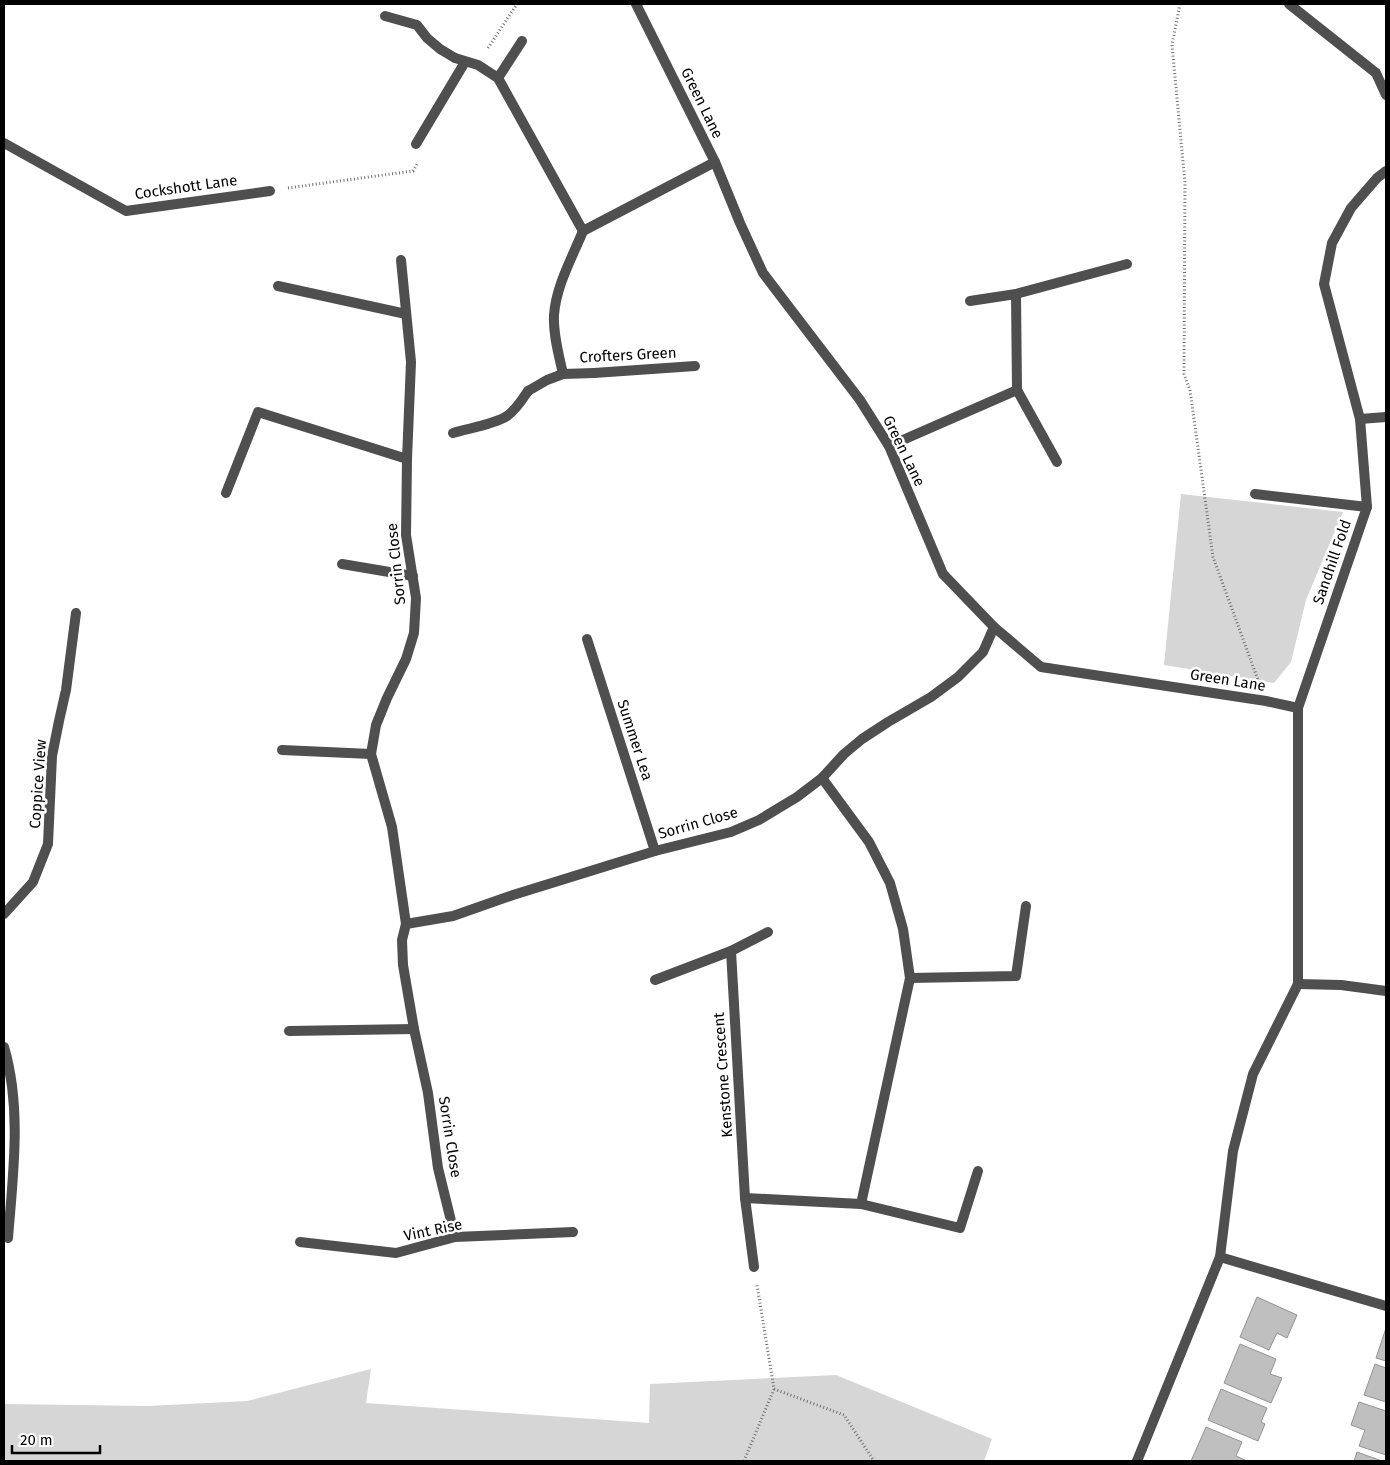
<svg xmlns="http://www.w3.org/2000/svg" width="1390" height="1465" font-family="'Fira Sans',sans-serif">
	<style>
		.green { fill: #d6d6d6 }
		.building { fill: #bfbfbf; stroke: #939393 }
		.lines { fill: none; stroke-linecap: round; stroke-linejoin: round }
		.path { stroke: #717171; stroke-width: 3; stroke-dasharray: 1 2.5; stroke-linecap: butt }
		.service { stroke: #4f4f4f; stroke-width: 10 }
		.minor { stroke: #4f4f4f; stroke-width: 10 }
		.labels { text-anchor: middle; stroke-width: 5; stroke-linejoin: round; paint-order: stroke }
		.street-label { font-size: 15px; fill: #000; stroke: #fff }
	</style>
	<rect width="100%" height="100%" fill="#fff"/>
	<g class="green">
		<path d="M 1181,494 L 1343,512 L 1306,600 L 1291,662 L 1274,683 L 1164,665 Z"/>
		<path d="M 371,1369 L 366,1403 L 649,1423 L 650,1384 L 836,1375 L 992,1439 L 984,1461 L 4,1461 L 4,1404 L 148,1406 L 247,1401 Z"/>
	</g>
	<g class="building">
		<path d="M 1257,1297 L 1297,1315 L 1287,1338 L 1277,1333 L 1269,1350 L 1240,1337 Z"/>
		<path d="M 1386,1328 L 1386,1361 L 1376,1358 Z"/>
		<path d="M 1240,1344 L 1276,1359 L 1270,1374 L 1282,1378 L 1271,1403 L 1224,1383 Z"/>
		<path d="M 1375,1364 L 1386,1368 L 1386,1402 L 1364,1395 Z"/>
		<path d="M 1221,1389 L 1267,1408 L 1261,1422 L 1265,1424 L 1258,1441 L 1208,1420 Z"/>
		<path d="M 1359,1402 L 1386,1411 L 1386,1455 L 1359,1446 L 1365,1430 L 1351,1425 Z"/>
		<path d="M 1206,1427 L 1242,1442 L 1236,1456 L 1247,1461 L 1191,1461 Z"/>
		<path d="M 1357,1452 L 1382,1461 L 1354,1461 Z"/>
	</g>
	<g class="lines">
		<g class="path">
			<path d="M 1180,4 L 1172,45 L 1185,183 L 1184,374 L 1190,390 L 1213,557 L 1258,680"/>
			<path d="M 488,48 L 517,4"/>
			<path d="M 288,188 L 413,171 L 417,164"/>
			<path d="M 774,1389 L 844,1415 L 874,1461"/>
			<path d="M 744,1461 L 774,1389 L 757,1285"/>
		</g>
		<g class="service">
			<path d="M 385,16 L 417,25 L 427,38 L 440,49 L 455,58"/>
			<path d="M 416,144 L 465,62"/>
			<path d="M 278,286 L 406,314"/>
			<path d="M 970,301 L 1016,294 L 1127,264"/>
			<path d="M 594,373 L 695,366"/>
			<path d="M 1017,390 L 1057,462"/>
			<path d="M 453,433 C 469,428 493,425 507,416 C 516,410 522,400 528,391"/>
			<path d="M 226,493 L 258,412 L 407,459 L 411,362 L 401,260"/>
			<path d="M 1255,494 L 1367,507"/>
			<path d="M 342,564 L 413,576"/>
			<path d="M 282,750 L 371,754"/>
			<path d="M 655,980 L 731,951 L 768,932"/>
			<path d="M 289,1031 L 414,1029"/>
		</g>
		<g class="minor">
			<path d="M 636,4 L 715,162 L 740,223 L 763,273 L 860,400 L 889,446 L 943,574 L 994,627 L 1041,667 L 1266,701 L 1298,708"/>
			<path d="M 1289,4 L 1376,73 L 1386,95"/>
			<path d="M 455,58 L 478,65 L 498,78 L 583,231 L 715,162"/>
			<path d="M 498,78 L 522,41"/>
			<path d="M 4,143 L 126,211 L 270,191"/>
			<path d="M 583,231 C 572,258 556,286 554,315 C 553,335 559,355 563,374 L 594,373"/>
			<path d="M 528,391 L 547,380 L 563,374"/>
			<path d="M 1360,419 L 1386,417"/>
			<path d="M 889,446 L 1017,390 L 1016,294"/>
			<path d="M 407,459 L 406,535 L 416,598 L 414,633 L 406,659 L 387,698 L 376,725 L 371,754 L 392,827 L 406,924 L 402,940 L 403,965 L 414,1029 L 428,1093 L 438,1168 L 455,1237"/>
			<path d="M 587,639 L 655,851"/>
			<path d="M 822,778 L 869,842 L 890,883 L 903,929 L 910,978 L 861,1204"/>
			<path d="M 4,914 L 33,882 L 48,844 L 52,756 L 59,721 L 66,690 L 76,613"/>
			<path d="M 406,924 L 453,916 L 513,895 L 655,851 L 731,832 L 759,820 L 797,797 L 822,778 L 844,754 L 862,739 L 888,722 L 931,697 L 958,677 L 983,652 L 994,627"/>
			<path d="M 731,951 L 745,1198 L 754,1267"/>
			<path d="M 910,978 L 1016,976 L 1026,906"/>
			<path d="M 1298,984 L 1341,985 L 1386,991"/>
			<path d="M 4,1047 C 22,1108 13,1175 8,1238"/>
			<path d="M 745,1198 L 861,1204 L 960,1228 L 978,1171"/>
			<path d="M 300,1242 L 396,1253 L 455,1237 L 573,1232"/>
			<path d="M 1220,1257 L 1386,1306"/>
			<path d="M 1137,1461 L 1220,1257 L 1233,1151 L 1253,1074 L 1298,984 L 1298,708 L 1367,507 L 1360,419 L 1324,284 L 1332,243 L 1351,208 L 1377,178 L 1386,171"/>
		</g>
	</g>
	<g class="labels">
		<g class="street-label">
			<text transform="translate(702 103) rotate(64)" y="5">Green Lane</text>
			<text transform="translate(186 187) rotate(-8)" y="5">Cockshott Lane</text>
			<text transform="translate(628 355) rotate(-3)" y="5">Crofters Green</text>
			<text transform="translate(904 451) rotate(64)" y="5">Green Lane</text>
			<text transform="translate(1332 562) rotate(-71)" y="5">Sandhill Fold</text>
			<text transform="translate(396 564) rotate(-96)" y="5">Sorrin Close</text>
			<text transform="translate(1228 680) rotate(9)" y="5">Green Lane</text>
			<text transform="translate(635 740) rotate(72)" y="5">Summer Lea</text>
			<text transform="translate(38 784) rotate(-86)" y="5">Coppice View</text>
			<text transform="translate(698 823) rotate(-16)" y="5">Sorrin Close</text>
			<text transform="translate(723 1075) rotate(-94)" y="5">Kenstone Crescent</text>
			<text transform="translate(450 1137) rotate(81)" y="5">Sorrin Close</text>
			<text transform="translate(433 1230) rotate(-12)" y="5">Vint Rise</text>
		</g>
	</g>
	<rect width="1390" height="1465" fill="none" stroke="#000000" stroke-width="10"/>
	<path d="M12 1445v8h88v-8" fill="none" stroke="#000000" stroke-width="2.5"/>
	<text x="20" y="1445" font-size="15" fill="#000000" stroke="#ffffff" stroke-width="4" paint-order="stroke">20 m</text>
</svg>
